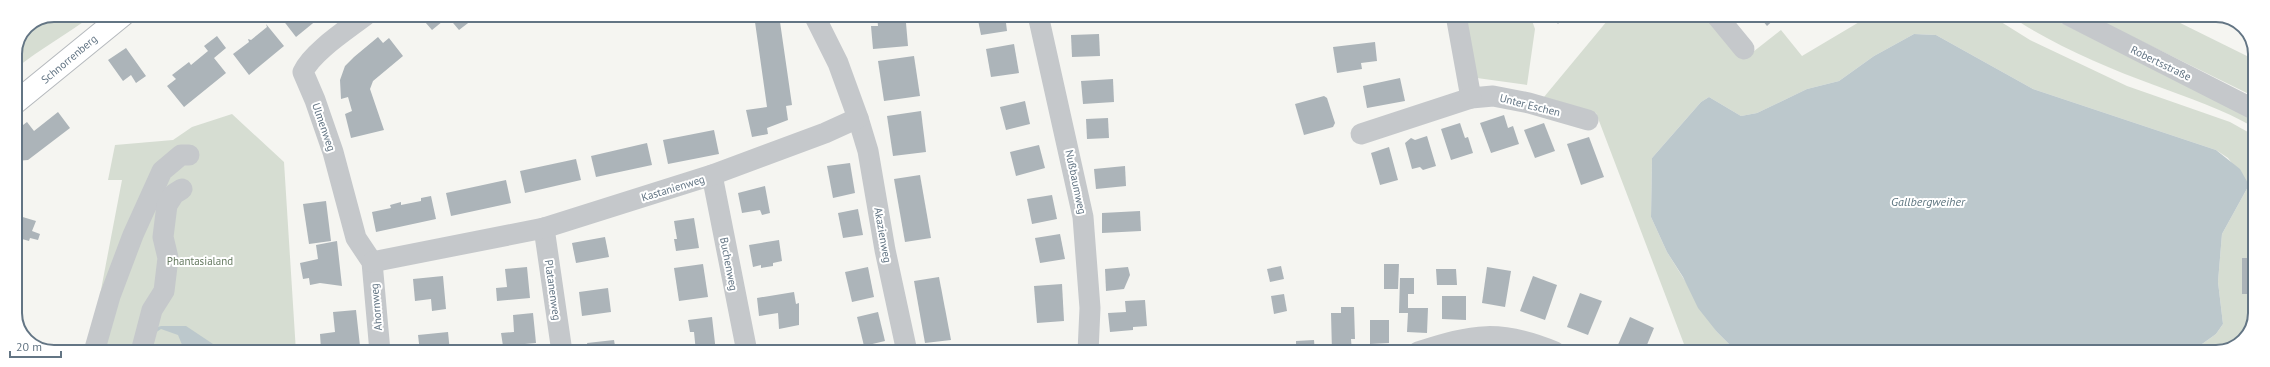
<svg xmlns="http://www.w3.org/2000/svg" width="2270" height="367" font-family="'PT Sans',sans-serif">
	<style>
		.green { fill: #d6ddd2 }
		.water { fill: #bcc8cc }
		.building { fill: #acb4b9 }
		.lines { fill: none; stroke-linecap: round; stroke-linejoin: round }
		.major-casing { stroke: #b5b9bd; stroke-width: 24 }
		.minor { stroke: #c5c8cb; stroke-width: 21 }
		.major { stroke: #fff; stroke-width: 22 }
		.labels { text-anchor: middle; stroke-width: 4; stroke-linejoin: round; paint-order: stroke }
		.street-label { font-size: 11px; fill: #637584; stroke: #fff }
		.park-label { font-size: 11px; fill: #677b62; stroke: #fff }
		.water-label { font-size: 12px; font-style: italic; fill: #5f7781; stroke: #fff }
		.rim { fill: none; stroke: #637584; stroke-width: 2 }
	</style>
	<rect width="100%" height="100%" fill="#f5f5f1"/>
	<g class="green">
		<path d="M 54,15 L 93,15 C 67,34 40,49 15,69 L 15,54 L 26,27 Z"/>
		<path d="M 1464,15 L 1530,15 L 1535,29 L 1527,85 L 1477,78 Z"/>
		<path d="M 1612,15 L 1707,15 L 1744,59 L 1781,30 L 1802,56 L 1871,15 L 1990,15 L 2030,40 L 2127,86 L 2230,122 L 2255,136 L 2255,318 L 2241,342 L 2216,352 L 2191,352 L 2216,334 L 2223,324 L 2218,282 L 2222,234 L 2249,185 L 2228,158 L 2216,150 L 2033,89 L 1936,35 L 1914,34 L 1874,56 L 1839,81 L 1807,89 L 1757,113 L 1741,116 L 1709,97 L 1701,102 L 1652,158 L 1651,217 L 1667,252 L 1717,332 L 1737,352 L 1687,352 L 1596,113 L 1544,97 Z"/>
		<path d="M 2009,15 L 2045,15 L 2255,118 L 2255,128 C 2223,109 2188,98 2154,85 C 2108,68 2049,43 2009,15 Z"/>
		<path d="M 2088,15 L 2164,15 L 2255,60 L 2255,97 Z"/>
		<path d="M 232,114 L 284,162 L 296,352 L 84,352 L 91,342 L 122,180 L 108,180 L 115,145 L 173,140 L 192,127 Z"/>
	</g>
	<g class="water">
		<path d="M 1914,34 L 1936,35 L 2033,89 L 2216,150 L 2240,169 L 2249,185 L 2222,234 L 2218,282 L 2223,324 L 2216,334 L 2191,352 L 1737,352 L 1717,332 L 1698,308 L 1683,277 L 1667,252 L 1651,217 L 1652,158 L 1701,102 L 1709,97 L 1741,116 L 1757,113 L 1807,89 L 1839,81 L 1874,56 Z"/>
		<path d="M 161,326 L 186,326 L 213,344 L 251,344 L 253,352 L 229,352 L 229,349 L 220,347 L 214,348 L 212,352 L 185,352 L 178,335 L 161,329 L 155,333 L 152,346 L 155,352 L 147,352 L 152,329 Z"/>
	</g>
	<g class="building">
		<path d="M 279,15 L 323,15 L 296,37 Z"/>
		<path d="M 419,15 L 469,15 L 472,20 L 459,30 L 448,17 L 432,30 Z"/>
		<path d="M 754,15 L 779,15 L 792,105 L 786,106 L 788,120 L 767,128 L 768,134 L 752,137 L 746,110 L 767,107 Z"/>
		<path d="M 877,15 L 912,15 L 913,23 L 906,23 L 908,46 L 873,49 L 871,26 L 878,26 Z"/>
		<path d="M 977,15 L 1005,15 L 1007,31 L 981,35 Z"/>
		<path d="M 1337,15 L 1360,15 L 1361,19 L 1337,21 Z"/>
		<path d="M 1551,15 L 1564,15 L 1558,24 Z"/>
		<path d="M 1758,15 L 1779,15 L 1767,26 Z"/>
		<path d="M 266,24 L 284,46 L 249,75 L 233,54 L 249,42 L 248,39 L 251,40 L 267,27 Z"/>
		<path d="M 1099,34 L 1100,56 L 1072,57 L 1071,35 Z"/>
		<path d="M 217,36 L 226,48 L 214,58 L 226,73 L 184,107 L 167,86 L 176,79 L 172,75 L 189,62 L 191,65 L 208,51 L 204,46 Z"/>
		<path d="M 378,37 L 383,43 L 389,38 L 403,56 L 373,81 L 370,89 L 384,130 L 351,138 L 345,114 L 352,111 L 348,97 L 341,99 L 340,80 L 345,66 L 354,57 Z"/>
		<path d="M 1375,42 L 1377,61 L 1361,63 L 1362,69 L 1337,73 L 1333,47 Z"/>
		<path d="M 1014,44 L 1019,73 L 991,77 L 986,49 Z"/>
		<path d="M 126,48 L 146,76 L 136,83 L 131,75 L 123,81 L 108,60 Z"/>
		<path d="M 914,56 L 920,96 L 884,101 L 878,61 Z"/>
		<path d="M 1400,78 L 1405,101 L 1367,108 L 1363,86 Z"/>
		<path d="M 1113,79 L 1114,102 L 1083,104 L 1081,81 Z"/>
		<path d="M 1324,96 L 1327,98 L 1335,123 L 1333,127 L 1304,135 L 1295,104 Z"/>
		<path d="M 1025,101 L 1030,124 L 1006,130 L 1000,107 Z"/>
		<path d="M 921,111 L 926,152 L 893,156 L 887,116 Z"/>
		<path d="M 58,112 L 70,128 L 28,160 L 16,161 L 15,131 L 27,122 L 34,131 Z"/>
		<path d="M 1504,115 L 1508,128 L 1513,126 L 1519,144 L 1491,153 L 1480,123 Z"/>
		<path d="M 1108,118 L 1109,138 L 1087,139 L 1086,119 Z"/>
		<path d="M 1460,123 L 1465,138 L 1468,137 L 1473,153 L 1451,160 L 1441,129 Z"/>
		<path d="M 1544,123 L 1555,151 L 1535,158 L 1524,130 Z"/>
		<path d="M 714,130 L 719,154 L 668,164 L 663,140 Z"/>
		<path d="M 1427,136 L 1436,166 L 1423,170 L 1420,167 L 1412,169 L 1405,143 L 1411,138 L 1415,140 Z"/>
		<path d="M 1589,137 L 1604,177 L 1581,185 L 1567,144 Z"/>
		<path d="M 647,143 L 652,165 L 596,177 L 591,156 Z"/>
		<path d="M 1039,145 L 1045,168 L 1016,176 L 1010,152 Z"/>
		<path d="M 1389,147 L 1398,180 L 1380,185 L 1371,153 Z"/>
		<path d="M 576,159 L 581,180 L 525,193 L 520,171 Z"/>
		<path d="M 850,163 L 855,193 L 833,198 L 827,166 Z"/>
		<path d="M 1125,166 L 1126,186 L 1096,189 L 1094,169 Z"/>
		<path d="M 920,175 L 931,238 L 905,242 L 894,179 Z"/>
		<path d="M 506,180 L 511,203 L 451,216 L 446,193 Z"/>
		<path d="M 765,186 L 770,213 L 762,215 L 760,210 L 742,213 L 738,193 Z"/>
		<path d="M 15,194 L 21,196 L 16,215 L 36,221 L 32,231 L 40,234 L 38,240 L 30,238 L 29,241 L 15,237 Z"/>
		<path d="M 1052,195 L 1057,219 L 1032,224 L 1027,199 Z"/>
		<path d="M 431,196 L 436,219 L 376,232 L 372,212 L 391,208 L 390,205 L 401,202 L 401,205 L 421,201 L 421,198 Z"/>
		<path d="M 326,201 L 331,241 L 309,244 L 303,204 Z"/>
		<path d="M 858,209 L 863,235 L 843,238 L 838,213 Z"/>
		<path d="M 1140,211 L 1141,231 L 1102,233 L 1102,213 Z"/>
		<path d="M 694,218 L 699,248 L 676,251 L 674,239 L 677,239 L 674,221 Z"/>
		<path d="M 1060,234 L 1065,259 L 1040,263 L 1035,238 Z"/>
		<path d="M 605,237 L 609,257 L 576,263 L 572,243 Z"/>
		<path d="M 779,240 L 782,261 L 773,263 L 773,266 L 761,268 L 761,265 L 753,267 L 749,245 Z"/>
		<path d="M 337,241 L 342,286 L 320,283 L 310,285 L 309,278 L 303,279 L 300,263 L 318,259 L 316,245 Z"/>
		<path d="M 2242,258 L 2252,258 L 2253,294 L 2242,294 Z"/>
		<path d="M 703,264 L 708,297 L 679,301 L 674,268 Z"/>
		<path d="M 1384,264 L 1399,264 L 1398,289 L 1384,289 Z"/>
		<path d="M 1281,266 L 1284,279 L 1270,282 L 1267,269 Z"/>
		<path d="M 527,267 L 530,298 L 497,301 L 496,288 L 507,287 L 505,269 Z"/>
		<path d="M 868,267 L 874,297 L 852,302 L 845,272 Z"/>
		<path d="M 1128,267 L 1130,275 L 1124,289 L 1106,291 L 1105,269 Z"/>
		<path d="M 1487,267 L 1511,271 L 1505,307 L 1482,303 Z"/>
		<path d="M 1436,269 L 1456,269 L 1457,285 L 1437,285 Z"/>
		<path d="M 443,276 L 446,309 L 432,311 L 431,299 L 415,301 L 413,279 Z"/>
		<path d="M 1533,276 L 1557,285 L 1545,320 L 1520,311 Z"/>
		<path d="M 939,277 L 951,340 L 925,343 L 914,281 Z"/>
		<path d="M 1400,278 L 1414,278 L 1414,294 L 1408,294 L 1408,308 L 1428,308 L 1427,333 L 1407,332 L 1408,313 L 1399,313 Z"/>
		<path d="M 1062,284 L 1064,321 L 1037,323 L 1034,286 Z"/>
		<path d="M 608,288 L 611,312 L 582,316 L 579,292 Z"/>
		<path d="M 794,292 L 796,304 L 799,303 L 799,325 L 779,329 L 778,313 L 759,316 L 757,298 Z"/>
		<path d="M 1580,293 L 1602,301 L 1588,335 L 1567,327 Z"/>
		<path d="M 1284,294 L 1287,311 L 1274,314 L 1271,296 Z"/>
		<path d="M 1442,296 L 1466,296 L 1466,320 L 1442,319 Z"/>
		<path d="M 1145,300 L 1147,326 L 1133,327 L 1133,330 L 1110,332 L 1108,313 L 1126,312 L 1125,301 Z"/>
		<path d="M 1341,307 L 1354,307 L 1355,339 L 1351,339 L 1352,352 L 1332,352 L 1331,313 L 1341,313 Z"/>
		<path d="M 356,310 L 360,346 L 321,349 L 320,334 L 335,332 L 333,312 Z"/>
		<path d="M 878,312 L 885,341 L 864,346 L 857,317 Z"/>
		<path d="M 533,313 L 536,343 L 503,346 L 501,333 L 514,332 L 513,315 Z"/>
		<path d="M 712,317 L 716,352 L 696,352 L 694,332 L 690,332 L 688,320 Z"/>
		<path d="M 1630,317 L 1654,328 L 1644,352 L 1628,352 L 1617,347 Z"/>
		<path d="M 1370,320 L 1389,320 L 1389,343 L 1370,344 Z"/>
		<path d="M 448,332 L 450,352 L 420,352 L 418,335 Z"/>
		<path d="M 614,340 L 616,352 L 589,352 L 587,343 Z"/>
		<path d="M 1314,340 L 1315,352 L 1296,352 L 1296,341 Z"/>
		<path d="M 1059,345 L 1059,352 L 1036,352 L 1035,346 Z"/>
		<path d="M 798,346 L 799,352 L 771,352 L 771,351 Z"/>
		<rect x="1168" y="349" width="21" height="3"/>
		<rect x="1259" y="350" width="19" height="2"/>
	</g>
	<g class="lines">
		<g class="major-casing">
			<path id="major" d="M 15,103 L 123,15"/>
		</g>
		<g class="minor">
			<path d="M 366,15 C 348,29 312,52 303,72 L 315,100 L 333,152 L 356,238 L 372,262 L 380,352"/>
			<path d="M 1038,15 L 1083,217 L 1090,308 L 1088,352"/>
			<path d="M 1456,15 L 1471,98 L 1493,96 L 1529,103 L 1588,120"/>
			<path d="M 1716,15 L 1744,49"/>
			<path d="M 2068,15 L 2255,110"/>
			<path d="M 858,118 L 868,151 L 885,250 L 907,352"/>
			<path d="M 1361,134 L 1471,98"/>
			<path d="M 712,175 L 747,352"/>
			<path d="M 544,228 L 562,352"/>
			<path d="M 372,262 L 544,228 L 712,175 L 825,133 L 858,118 L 838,63 L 814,15"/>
			<path d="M 94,352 L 110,296 L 133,235 L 162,171 L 181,155 L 189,155"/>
			<path d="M 141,352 L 152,310 L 164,291 L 168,258 L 163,237 L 167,205 L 174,194 L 182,189"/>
			<path d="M 1418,352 C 1473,334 1500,329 1555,352"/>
		</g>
		<use href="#major" class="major"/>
	</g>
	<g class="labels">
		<g class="street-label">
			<text transform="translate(69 59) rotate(-40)" y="4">Schnorrenberg</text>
			<text transform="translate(2161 63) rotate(26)" y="4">Robertsstraße</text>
			<text transform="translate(1530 105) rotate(14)" y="4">Unter Eschen</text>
			<text transform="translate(324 127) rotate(71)" y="4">Ulmenweg</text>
			<text transform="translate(1076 182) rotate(78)" y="4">Nußbaumweg</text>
			<text transform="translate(673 188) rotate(-17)" y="4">Kastanienweg</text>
			<text transform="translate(883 235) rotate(80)" y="4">Akazienweg</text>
			<text transform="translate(729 264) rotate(79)" y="4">Buchenweg</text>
			<text transform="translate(553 290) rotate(82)" y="4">Platanenweg</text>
			<text transform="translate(376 307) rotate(-95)" y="4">Ahornweg</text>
		</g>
		<g class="park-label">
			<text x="200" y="265">Phantasialand</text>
		</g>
		<g class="water-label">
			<text x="1928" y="206">Gallbergweiher</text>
		</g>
	</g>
	<path d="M0 0H2270V367H0ZM54 22H2216A32 32 0 0 1 2248 54V313A32 32 0 0 1 2216 345H54A32 32 0 0 1 22 313V54A32 32 0 0 1 54 22Z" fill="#fff" fill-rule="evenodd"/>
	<path class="rim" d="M54 22H2216A32 32 0 0 1 2248 54V313A32 32 0 0 1 2216 345H54A32 32 0 0 1 22 313V54A32 32 0 0 1 54 22Z"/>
	<path d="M10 351v6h51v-6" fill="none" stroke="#637584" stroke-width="2"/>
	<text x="16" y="351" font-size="12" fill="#637584" stroke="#ffffff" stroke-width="3" paint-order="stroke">20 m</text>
</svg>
